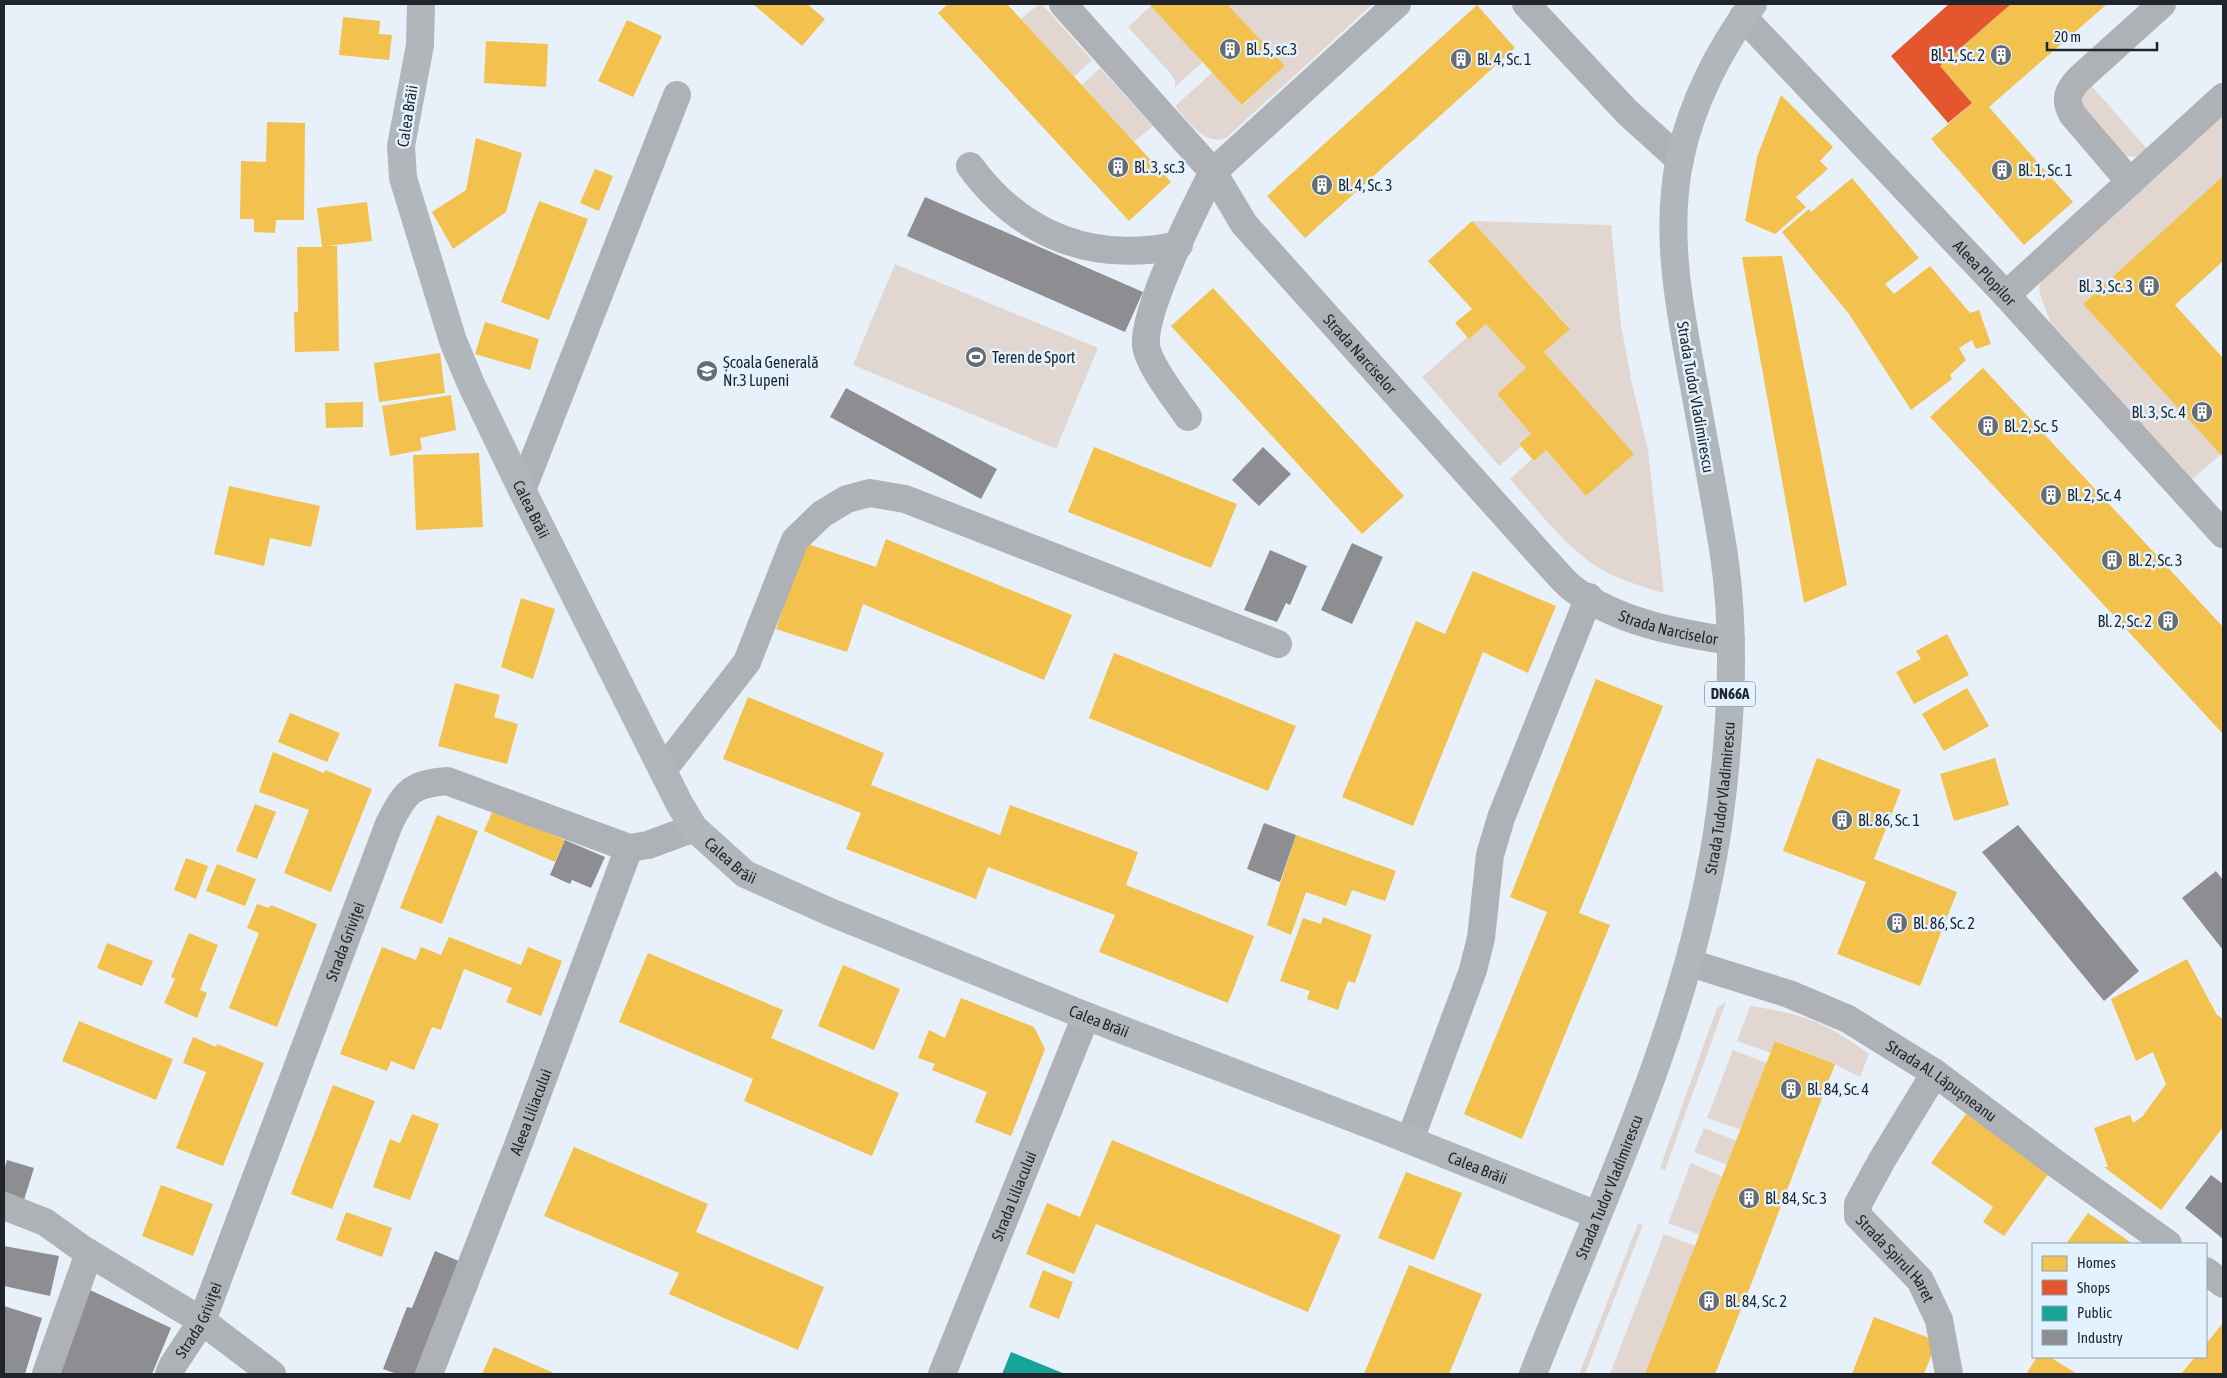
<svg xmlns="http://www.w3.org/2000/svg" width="2227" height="1378" font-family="'Asap Condensed',sans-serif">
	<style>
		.green { fill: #e2d7d0 }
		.homes { fill: #f2c14e }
		.shops { fill: #e4572e }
		.public { fill: #17a398 }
		.industry { fill: #8d8d92 }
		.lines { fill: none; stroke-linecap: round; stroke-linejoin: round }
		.minor { stroke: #aeb2b6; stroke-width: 28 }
		.major { stroke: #b0b6ba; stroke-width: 28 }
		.labels { text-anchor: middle; stroke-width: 5; stroke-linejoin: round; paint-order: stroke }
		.shield { fill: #e2f2ff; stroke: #5a626a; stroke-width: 1 }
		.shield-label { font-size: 15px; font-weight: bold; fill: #1f252a }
		.poi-label { font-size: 16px; fill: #1f252a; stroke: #e2f2ff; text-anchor: start }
		.street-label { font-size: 16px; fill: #1f252a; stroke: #e2f2ff }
	</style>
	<rect width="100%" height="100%" fill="#e8f1f9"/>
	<g class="green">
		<path d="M 1039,4 L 1042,4 L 1092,60 L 1074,77 L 1021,19 Z"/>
		<path d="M 1227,4 L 1373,4 L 1226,138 C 1204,146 1188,121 1175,106 L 1213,72 L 1243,105 L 1285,66 Z"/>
		<path d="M 1151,6 L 1203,62 L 1175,87 L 1175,80 L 1170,73 L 1128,27 Z"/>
		<path d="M 1100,68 L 1153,126 L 1134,142 L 1082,85 Z"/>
		<path d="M 2089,83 L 2150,152 L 2135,157 L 2128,156 L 2113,149 L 2083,108 L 2082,97 Z"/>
		<path d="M 2223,109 L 2223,176 L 2083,304 L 2221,454 L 2191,480 L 2051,323 L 2041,298 L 2039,287 L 2042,279 Z"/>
		<path d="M 1472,221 L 1611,225 L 1621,325 L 1632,384 L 1648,450 L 1664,593 C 1640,586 1615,579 1593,564 C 1561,542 1536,508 1510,479 L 1532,459 L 1534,461 L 1546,450 L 1586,496 L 1633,454 L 1544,352 L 1570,328 Z"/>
		<path d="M 895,264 L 1098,348 L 1056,449 L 853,365 Z"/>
		<path d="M 1486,324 L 1526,368 L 1497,394 L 1531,434 L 1519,444 L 1521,447 L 1499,466 L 1422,377 L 1467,337 L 1469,339 Z"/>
		<path d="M 1726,1002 L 1665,1170 L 1660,1168 L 1717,1008 Z"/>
		<path d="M 1750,1006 C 1804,1014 1825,1022 1869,1054 L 1860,1077 L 1835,1064 L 1776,1041 L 1771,1053 L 1737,1041 Z"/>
		<path d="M 1733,1050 L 1767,1063 L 1742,1130 L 1707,1118 Z"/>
		<path d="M 1704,1128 L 1737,1141 L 1728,1165 L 1694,1152 Z"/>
		<path d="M 1691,1163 L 1723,1177 L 1700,1235 L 1668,1223 Z"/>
		<path d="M 1638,1224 L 1643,1225 L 1585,1374 L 1579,1374 Z"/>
		<path d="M 1664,1234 L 1695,1246 L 1693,1253 L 1645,1374 L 1610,1374 Z"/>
	</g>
	<g class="homes">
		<path d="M 753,4 L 807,4 L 825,19 L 802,46 Z"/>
		<path d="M 948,4 L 1007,4 L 1171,182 L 1129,221 L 938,13 Z"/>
		<path d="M 1149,4 L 1227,4 L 1285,66 L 1242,105 Z"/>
		<path d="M 2011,4 L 2107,4 L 1989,107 L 2073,202 L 2024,245 L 1931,139 L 1972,103 L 1940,66 Z"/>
		<path d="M 1477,5 L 1515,48 L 1305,238 L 1267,196 Z"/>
		<path d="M 343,17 L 380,21 L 379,34 L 392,35 L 389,60 L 339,55 Z"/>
		<path d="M 627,20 L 662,36 L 633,97 L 598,81 Z"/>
		<path d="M 486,41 L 548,44 L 546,87 L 484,83 Z"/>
		<path d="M 1781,95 L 1833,147 L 1820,161 L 1828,169 L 1796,197 L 1806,207 L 1775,234 L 1745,221 L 1757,157 Z"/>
		<path d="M 267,122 L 305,123 L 304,220 L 276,220 L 275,233 L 254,232 L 254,219 L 240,219 L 241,161 L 266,162 Z"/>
		<path d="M 476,138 L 522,153 L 506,212 L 453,249 L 432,212 L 466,190 Z"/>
		<path d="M 595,169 L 613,176 L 599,211 L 580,203 Z"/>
		<path d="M 2223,176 L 2223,261 L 2175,305 L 2223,358 L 2223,457 L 2083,304 Z"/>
		<path d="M 1852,178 L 1919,258 L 1885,284 L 1894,294 L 1930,266 L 1970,313 L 1979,310 L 1991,344 L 1976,349 L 1972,340 L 1959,348 L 1966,360 L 1950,375 L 1952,379 L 1911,410 L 1849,314 L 1782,232 L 1809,209 L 1811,212 Z"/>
		<path d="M 539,201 L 588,219 L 549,320 L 501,302 Z"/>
		<path d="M 367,202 L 372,241 L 326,246 L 337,246 L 339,351 L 295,352 L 294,312 L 298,312 L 297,247 L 322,247 L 317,208 Z"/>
		<path d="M 1472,221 L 1570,329 L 1544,352 L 1634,454 L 1586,496 L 1546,450 L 1534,461 L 1519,444 L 1531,434 L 1497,394 L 1526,368 L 1486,324 L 1469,339 L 1455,323 L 1472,309 L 1428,261 Z"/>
		<path d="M 1782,256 L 1847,585 L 1804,603 L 1742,257 Z"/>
		<path d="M 1213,288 L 1404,496 L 1362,534 L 1171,326 Z"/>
		<path d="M 485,322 L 539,339 L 530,370 L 475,354 Z"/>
		<path d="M 440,353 L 445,393 L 379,402 L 374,363 Z"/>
		<path d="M 1983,368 L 2223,627 L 2223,734 L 1930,417 Z"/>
		<path d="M 451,395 L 456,430 L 420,438 L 422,450 L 390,456 L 382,406 Z"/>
		<path d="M 363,402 L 363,427 L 326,428 L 325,403 Z"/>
		<path d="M 1094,447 L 1237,504 L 1211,568 L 1068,512 Z"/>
		<path d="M 479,453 L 483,527 L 416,530 L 413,455 Z"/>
		<path d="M 229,486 L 320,506 L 311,547 L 270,538 L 264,566 L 214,554 Z"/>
		<path d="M 886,539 L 1072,615 L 1044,680 L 863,604 L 847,652 L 776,629 L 805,543 L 876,567 Z"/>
		<path d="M 1473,571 L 1556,606 L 1528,673 L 1483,652 L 1413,826 L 1342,797 L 1416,621 L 1445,634 Z"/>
		<path d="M 521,598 L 555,609 L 533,679 L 501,667 Z"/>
		<path d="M 1947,634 L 1969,675 L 1914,704 L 1896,672 L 1921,659 L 1916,651 Z"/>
		<path d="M 1114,653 L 1296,726 L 1268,791 L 1089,718 Z"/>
		<path d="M 1596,679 L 1663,706 L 1579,913 L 1610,925 L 1522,1139 L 1464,1114 L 1547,912 L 1510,897 Z"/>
		<path d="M 455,683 L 500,695 L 494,717 L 518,724 L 507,764 L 438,746 Z"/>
		<path d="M 1967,688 L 1989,726 L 1944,751 L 1922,714 Z"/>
		<path d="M 748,697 L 884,753 L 871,785 L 1000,835 L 1010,805 L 1138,852 L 1126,885 L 1254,936 L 1228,1003 L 1099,952 L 1115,915 L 988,867 L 976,899 L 846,849 L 861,813 L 723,759 Z"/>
		<path d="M 290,713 L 340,733 L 327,762 L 278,742 Z"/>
		<path d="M 273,752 L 324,773 L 325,770 L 372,789 L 331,892 L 284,873 L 309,810 L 259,792 Z"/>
		<path d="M 1817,758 L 1901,790 L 1874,859 L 1957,892 L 1920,986 L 1837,954 L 1866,882 L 1783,851 Z"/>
		<path d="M 1995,758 L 2009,805 L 1954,821 L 1940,774 Z"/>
		<path d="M 255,804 L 276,812 L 257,859 L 236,851 Z"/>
		<path d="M 493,810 L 565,840 L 555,862 L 484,831 Z"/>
		<path d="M 437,815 L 478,831 L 442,924 L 400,908 Z"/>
		<path d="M 1296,835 L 1396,871 L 1385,901 L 1352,890 L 1346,906 L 1306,892 L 1291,935 L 1267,925 Z"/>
		<path d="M 186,858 L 208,866 L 196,899 L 174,890 Z"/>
		<path d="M 217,864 L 256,879 L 245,906 L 206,891 Z"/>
		<path d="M 257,904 L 269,908 L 271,905 L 317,924 L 277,1027 L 229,1008 L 259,933 L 247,928 Z"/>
		<path d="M 1323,917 L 1372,935 L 1355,983 L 1348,981 L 1338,1010 L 1307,999 L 1310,991 L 1280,981 L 1303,918 L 1321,924 Z"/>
		<path d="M 189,933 L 218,945 L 200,990 L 207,993 L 197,1018 L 164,1003 L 175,979 L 171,977 Z"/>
		<path d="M 449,937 L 521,965 L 528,947 L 562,961 L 541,1016 L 506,1002 L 512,988 L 464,969 L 441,1030 L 432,1027 L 414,1070 L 391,1061 L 387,1071 L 340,1054 L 382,947 L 416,960 L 421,947 L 441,955 Z"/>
		<path d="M 107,943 L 153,961 L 142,986 L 97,968 Z"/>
		<path d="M 648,953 L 783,1010 L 771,1038 L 899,1093 L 872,1156 L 744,1101 L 753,1079 L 619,1022 Z"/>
		<path d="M 2187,959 L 2217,1015 L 2223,1019 L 2223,1127 L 2161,1210 L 2104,1167 L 2108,1167 L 2094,1128 L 2130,1115 L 2133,1123 L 2142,1117 L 2166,1084 L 2153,1052 L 2136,1061 L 2111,999 Z"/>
		<path d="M 843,965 L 900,989 L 874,1050 L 818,1026 Z"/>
		<path d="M 961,998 L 1034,1027 L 1045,1049 L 1011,1136 L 975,1122 L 987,1092 L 932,1070 L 935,1064 L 918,1058 L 929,1030 L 945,1038 Z"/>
		<path d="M 79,1021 L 173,1059 L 156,1100 L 62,1061 Z"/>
		<path d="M 193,1037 L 216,1047 L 217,1044 L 264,1063 L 223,1166 L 176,1148 L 206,1072 L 183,1063 Z"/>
		<path d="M 1775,1041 L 1835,1064 L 1754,1277 L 1715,1374 L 1645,1374 Z"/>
		<path d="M 333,1085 L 375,1101 L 332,1209 L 291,1194 Z"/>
		<path d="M 412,1114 L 439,1124 L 410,1200 L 373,1187 L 390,1139 L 400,1143 Z"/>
		<path d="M 1966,1114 L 2049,1173 L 2004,1236 L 1983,1222 L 1993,1207 L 1931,1163 Z"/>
		<path d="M 1112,1140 L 1341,1235 L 1308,1312 L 1096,1224 L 1074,1274 L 1026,1254 L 1047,1203 L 1080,1217 Z"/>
		<path d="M 574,1147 L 708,1204 L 696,1232 L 824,1287 L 798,1350 L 669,1294 L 679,1273 L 544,1216 Z"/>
		<path d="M 1406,1172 L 1462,1193 L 1434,1260 L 1378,1238 Z"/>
		<path d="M 161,1185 L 213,1204 L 193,1256 L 142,1236 Z"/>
		<path d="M 346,1212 L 392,1228 L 382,1257 L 336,1240 Z"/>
		<path d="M 2088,1213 L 2130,1242 L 2129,1244 L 2066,1244 Z"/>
		<path d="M 1409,1265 L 1482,1294 L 1449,1374 L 1364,1374 Z"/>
		<path d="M 1043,1270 L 1073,1282 L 1059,1319 L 1029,1307 Z"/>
		<path d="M 1874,1317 L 1937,1341 L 1924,1374 L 1852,1374 Z"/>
		<path d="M 2223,1323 L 2223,1374 L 2181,1374 L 2195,1357 L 2206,1357 L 2206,1344 Z"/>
		<path d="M 494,1347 L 556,1374 L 482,1374 Z"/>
		<path d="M 2037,1357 L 2050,1357 L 2077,1374 L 2026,1374 Z"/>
	</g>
	<path class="shops" d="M 1949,4 L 2011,4 L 1940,66 L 1972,103 L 1948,123 L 1891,56 Z"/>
	<path class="public" d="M 1011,1352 L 1065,1374 L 1002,1374 Z"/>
	<g class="industry">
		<path d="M 925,197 L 1143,292 L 1125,332 L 907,236 Z"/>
		<path d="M 846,388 L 997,469 L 981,499 L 830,417 Z"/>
		<path d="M 1263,447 L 1291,474 L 1259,506 L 1232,480 Z"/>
		<path d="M 1352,543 L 1383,557 L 1352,624 L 1321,610 Z"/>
		<path d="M 1270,550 L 1307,566 L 1290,605 L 1286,603 L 1277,622 L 1244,610 Z"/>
		<path d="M 1264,823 L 1296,835 L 1280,882 L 1247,869 Z"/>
		<path d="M 2018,825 L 2139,971 L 2104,1001 L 1982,852 Z"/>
		<path d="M 565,840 L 605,857 L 591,888 L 572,880 L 570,884 L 550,875 Z"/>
		<path d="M 2216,871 L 2223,880 L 2223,950 L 2182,898 Z"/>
		<path d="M 7,1160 L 34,1168 L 23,1203 L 4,1197 L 4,1170 Z"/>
		<path d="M 2211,1175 L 2223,1184 L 2223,1239 L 2185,1208 Z"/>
		<path d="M 4,1246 L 59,1256 L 50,1296 L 4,1286 Z"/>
		<path d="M 435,1251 L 461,1262 L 421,1374 L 397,1374 L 383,1369 L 407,1307 L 412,1308 Z"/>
		<path d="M 90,1290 L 171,1328 L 152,1374 L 60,1374 Z"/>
		<path d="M 4,1306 L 42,1318 L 25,1374 L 4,1374 Z"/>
	</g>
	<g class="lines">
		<g class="minor">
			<path d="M 1063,4 L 1213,172 C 1195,207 1143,310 1146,345 C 1148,365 1177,401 1188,417"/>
			<path id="s1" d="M 1397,4 L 1213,172 L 1244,224 L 1545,560 C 1554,569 1562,580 1572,588 C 1617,622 1677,633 1731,641"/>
			<path d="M 1526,4 L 1627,112 L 1680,160"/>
			<path id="s2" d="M 1743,17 L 2006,295 L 2223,534"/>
			<path d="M 970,166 C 1021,236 1094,264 1179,245"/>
			<path d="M 2130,182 L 2072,114 C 2064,99 2068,90 2080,78 L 2162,4"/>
			<path d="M 2006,295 L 2223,97"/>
			<path d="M 522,490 L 677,95"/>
			<path d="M 663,770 L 747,662 L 795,540 L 822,514 L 847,499 L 870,493 L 905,499 L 1278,644"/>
			<path id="s3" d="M 1690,963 L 1789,994 L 1848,1019 L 1935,1073 L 2059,1166 L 2168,1244"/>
			<path id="s4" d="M 1935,1073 L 1882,1160 L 1858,1204 L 1858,1216 L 1920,1280 L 1939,1320 L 1949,1374"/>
			<path d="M 1410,1140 L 1473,970 L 1481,938 L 1490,855 L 1501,818 L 1589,597"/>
			<path d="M 4,1206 L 45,1222 L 84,1250 L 202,1321 L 272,1374"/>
			<path d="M 2206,1271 L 2223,1284"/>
			<path d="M 46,1374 L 89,1253"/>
			<path id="s5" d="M 169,1374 L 173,1365 L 202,1321 L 389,824 C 405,792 411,784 447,781 L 629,848 L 648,845 L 694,828"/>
			<path id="s6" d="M 429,1374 L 520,1140 L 629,848"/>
			<path id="s7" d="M 942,1374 L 1086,1016"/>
		</g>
		<g class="major">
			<path id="s8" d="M 421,4 L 420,45 L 401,146 L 403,178 L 453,341 L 471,384 L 522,490 L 679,803 L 694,828 L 745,874 L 830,912 L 1086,1016 L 1384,1130 L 1597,1215"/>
			<path id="s9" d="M 1533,1374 C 1606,1188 1696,1006 1721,805 C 1731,722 1736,637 1724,555 C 1715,498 1704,442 1694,386 C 1680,311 1664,234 1680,158 C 1692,103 1719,49 1753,4"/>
		</g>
	</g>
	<defs>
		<g id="building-disc" transform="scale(1.125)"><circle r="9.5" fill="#656c72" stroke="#e2f2ff"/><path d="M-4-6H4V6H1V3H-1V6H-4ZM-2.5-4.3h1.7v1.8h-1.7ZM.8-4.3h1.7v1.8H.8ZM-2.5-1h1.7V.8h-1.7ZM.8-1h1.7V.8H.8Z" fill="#fff"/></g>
		<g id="stadium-disc" transform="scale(1.125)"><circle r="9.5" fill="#656c72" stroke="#e2f2ff"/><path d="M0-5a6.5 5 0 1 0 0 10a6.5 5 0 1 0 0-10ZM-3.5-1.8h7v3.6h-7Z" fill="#fff"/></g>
		<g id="school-disc" transform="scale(1.125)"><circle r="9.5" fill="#656c72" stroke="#e2f2ff"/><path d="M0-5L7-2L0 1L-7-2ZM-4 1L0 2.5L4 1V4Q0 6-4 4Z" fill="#fff"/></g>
	</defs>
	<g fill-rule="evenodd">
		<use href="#building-disc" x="1230" y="49"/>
		<use href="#building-disc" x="2001" y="55"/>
		<use href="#building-disc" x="1461" y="59"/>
		<use href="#building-disc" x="1118" y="167"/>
		<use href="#building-disc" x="2002" y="170"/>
		<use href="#building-disc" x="1322" y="185"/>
		<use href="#building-disc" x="2149" y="286"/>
		<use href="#stadium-disc" x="976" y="357"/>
		<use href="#school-disc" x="707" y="371"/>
		<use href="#building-disc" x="2202" y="412"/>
		<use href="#building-disc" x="1988" y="426"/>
		<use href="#building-disc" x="2051" y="495"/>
		<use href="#building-disc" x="2112" y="560"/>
		<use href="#building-disc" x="2168" y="621"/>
		<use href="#building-disc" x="1842" y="820"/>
		<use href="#building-disc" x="1897" y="923"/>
		<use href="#building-disc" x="1791" y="1089"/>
		<use href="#building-disc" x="1749" y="1198"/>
		<use href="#building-disc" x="1709" y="1301"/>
	</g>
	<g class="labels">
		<rect class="shield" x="1705" y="681.5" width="50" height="25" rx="4"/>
		<g class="shield-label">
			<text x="1730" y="699">DN66A</text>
		</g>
		<g class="poi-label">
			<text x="1246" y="55">Bl. 5, sc.3</text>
			<text x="1985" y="61" text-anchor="end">Bl. 1, Sc. 2</text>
			<text x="1477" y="65">Bl. 4, Sc. 1</text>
			<text x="1134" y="173">Bl. 3, sc.3</text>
			<text x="2018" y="176">Bl. 1, Sc. 1</text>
			<text x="1338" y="191">Bl. 4, Sc. 3</text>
			<text x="2133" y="292" text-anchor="end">Bl. 3, Sc. 3</text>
			<text x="992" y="363">Teren de Sport</text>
			<text x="723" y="368">Școala Generală<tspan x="723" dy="18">Nr.3 Lupeni</tspan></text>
			<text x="2186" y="418" text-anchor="end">Bl. 3, Sc. 4</text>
			<text x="2004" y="432">Bl. 2, Sc. 5</text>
			<text x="2067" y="501">Bl. 2, Sc. 4</text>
			<text x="2128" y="566">Bl. 2, Sc. 3</text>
			<text x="2152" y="627" text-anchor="end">Bl. 2, Sc. 2</text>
			<text x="1858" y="826">Bl. 86, Sc. 1</text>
			<text x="1913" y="929">Bl. 86, Sc. 2</text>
			<text x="1807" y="1095">Bl. 84, Sc. 4</text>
			<text x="1765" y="1204">Bl. 84, Sc. 3</text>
			<text x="1725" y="1307">Bl. 84, Sc. 2</text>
		</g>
		<g class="street-label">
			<text transform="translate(407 116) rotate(-81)" y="6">Calea Brăii</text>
			<text dy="6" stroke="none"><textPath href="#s2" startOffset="352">Aleea Plopilor</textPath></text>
			<text dy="6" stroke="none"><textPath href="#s1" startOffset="484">Strada Narciselor</textPath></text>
			<text transform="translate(1696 397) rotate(80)" y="6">Strada Tudor Vladimirescu</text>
			<text dy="6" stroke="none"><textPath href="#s8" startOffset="532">Calea Brăii</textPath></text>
			<text dy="6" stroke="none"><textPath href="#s1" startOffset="905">Strada Narciselor</textPath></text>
			<text dy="6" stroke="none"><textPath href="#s9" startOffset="608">Strada Tudor Vladimirescu</textPath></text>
			<text dy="6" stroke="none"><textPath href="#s8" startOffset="939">Calea Brăii</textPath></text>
			<text dy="6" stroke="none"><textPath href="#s5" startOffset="468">Strada Griviţei</textPath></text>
			<text dy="6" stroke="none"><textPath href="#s8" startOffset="1342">Calea Brăii</textPath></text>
			<text dy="6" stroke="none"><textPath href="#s3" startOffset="280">Strada Al. Lăpușneanu</textPath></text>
			<text dy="6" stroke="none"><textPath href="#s6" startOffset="281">Aleea Liliacului</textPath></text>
			<text dy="6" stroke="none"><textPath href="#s8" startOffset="1748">Calea Brăii</textPath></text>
			<text dy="6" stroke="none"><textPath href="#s9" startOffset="202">Strada Tudor Vladimirescu</textPath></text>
			<text dy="6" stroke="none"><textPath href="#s7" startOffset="192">Strada Liliacului</textPath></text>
			<text dy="6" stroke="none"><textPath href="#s4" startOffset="221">Strada Spirul Haret</textPath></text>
			<text dy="6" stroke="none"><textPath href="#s5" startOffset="62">Strada Griviţei</textPath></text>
		</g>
	</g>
	<rect width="2227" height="1378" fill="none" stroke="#1f252a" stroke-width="10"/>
	<rect x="2032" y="1243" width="175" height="115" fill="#e2f2ff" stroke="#94a0aa"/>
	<rect x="2042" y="1256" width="25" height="15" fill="#f2c14e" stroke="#94a0aa"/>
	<text x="2077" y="1268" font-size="15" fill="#1f252a">Homes</text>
	<rect x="2042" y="1280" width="25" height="15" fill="#e4572e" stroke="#94a0aa"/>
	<text x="2077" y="1293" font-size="15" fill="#1f252a">Shops</text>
	<rect x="2042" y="1306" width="25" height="15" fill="#17a398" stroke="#94a0aa"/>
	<text x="2077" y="1318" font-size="15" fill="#1f252a">Public</text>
	<rect x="2042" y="1330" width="25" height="15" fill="#8d8d92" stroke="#94a0aa"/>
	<text x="2077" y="1343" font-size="15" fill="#1f252a">Industry</text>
	<path d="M2047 42v8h110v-8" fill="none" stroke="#1f252a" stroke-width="2.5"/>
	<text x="2054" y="42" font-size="15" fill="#1f252a" stroke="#e2f2ff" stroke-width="4" paint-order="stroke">20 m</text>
</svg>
